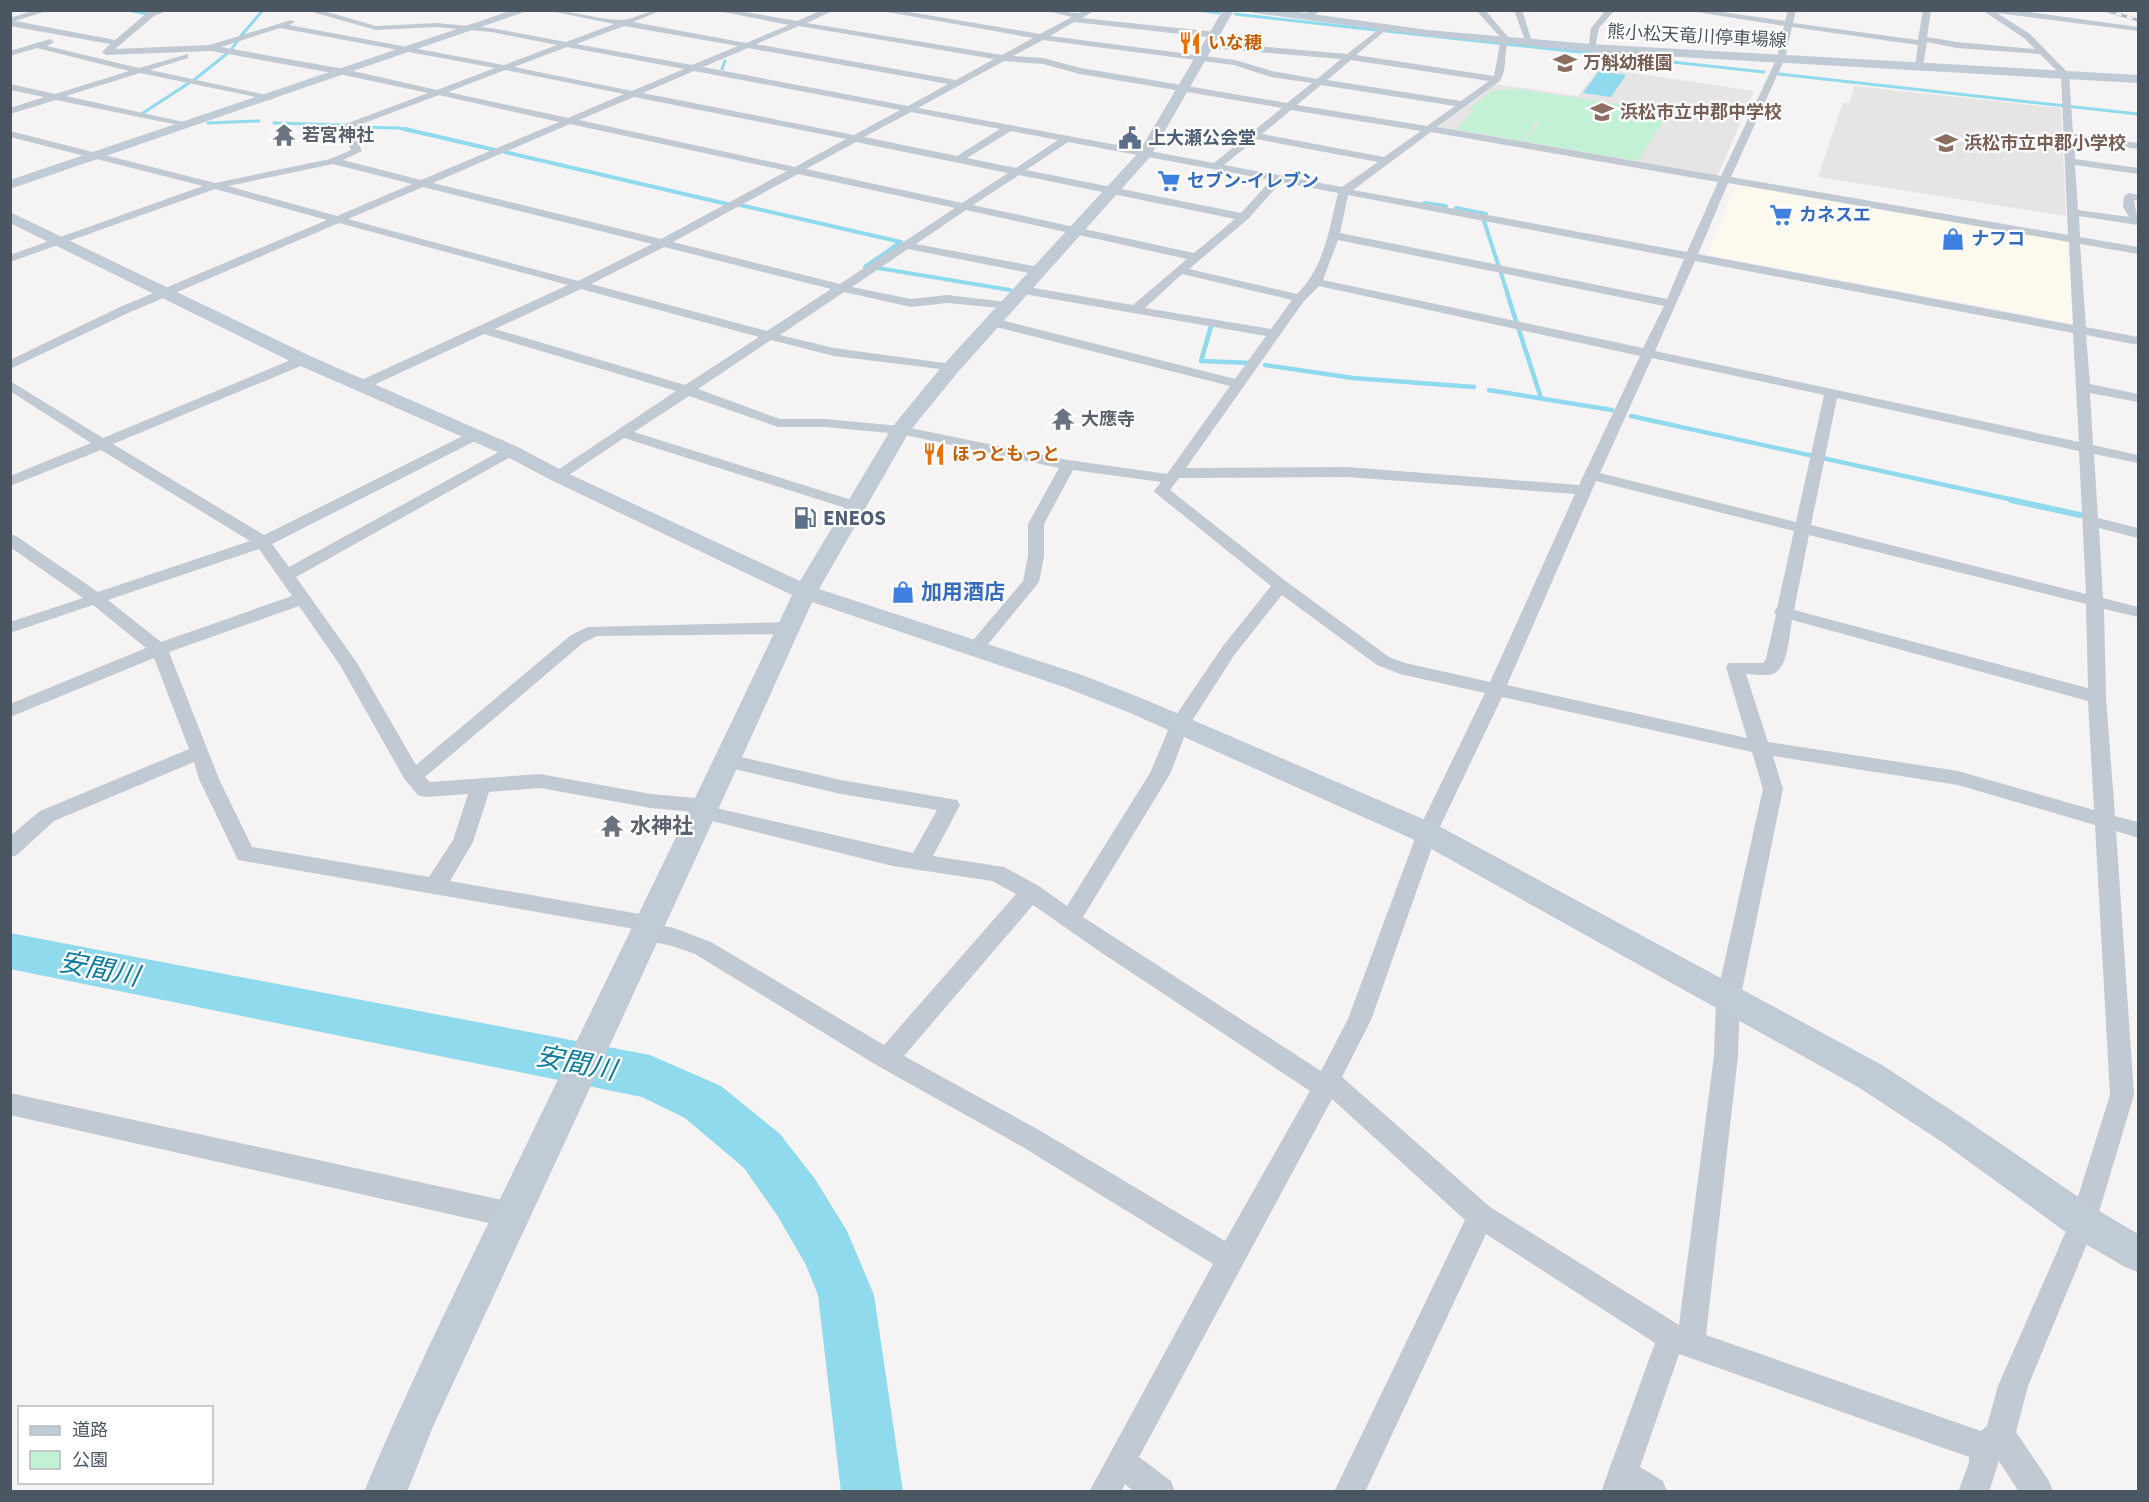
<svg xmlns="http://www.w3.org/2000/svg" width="2149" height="1502" font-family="'Source Sans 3','Noto Sans JP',sans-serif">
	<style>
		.commercial { fill: #fdf9ef }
		.education { fill: #e6e4e5 }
		.green { fill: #c3f1d5 }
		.water { fill: #90daee }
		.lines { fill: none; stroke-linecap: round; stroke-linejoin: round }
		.stream-far3 { stroke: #90daee; stroke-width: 3 }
		.stream-far2 { stroke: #90daee; stroke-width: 4 }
		.stream-far1 { stroke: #90daee; stroke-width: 4.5 }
		.stream { stroke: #90daee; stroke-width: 6 }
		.river { fill: #90daee; fill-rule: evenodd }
		.street { fill: #c1cad2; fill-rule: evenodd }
		.secondary { fill: #c1cbd6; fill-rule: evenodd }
		.rail-casing { stroke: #b5b8bd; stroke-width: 3 }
		.rail { stroke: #fff; stroke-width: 2; stroke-dasharray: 6; stroke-linecap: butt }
		.labels { text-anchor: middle; stroke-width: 4.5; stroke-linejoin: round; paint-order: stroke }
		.far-street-label { font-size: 18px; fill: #4a5661; stroke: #fff }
		.far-food-label { font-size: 18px; font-weight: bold; fill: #c56008; stroke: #fff; text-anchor: start }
		.far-education-label { font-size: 18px; font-weight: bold; fill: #785e54; stroke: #fff; text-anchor: start }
		.far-worship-label { font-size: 18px; font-weight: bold; fill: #5b616d; stroke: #fff; text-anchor: start }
		.far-service-label { font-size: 18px; font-weight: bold; fill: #4e5e75; stroke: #fff; text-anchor: start }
		.far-shop-label { font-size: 18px; font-weight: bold; fill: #366cbe; stroke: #fff; text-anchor: start }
		.service-label { font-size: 21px; font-weight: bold; fill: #4e5e75; stroke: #fff; text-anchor: start }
		.shop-label { font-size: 21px; font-weight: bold; fill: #366cbe; stroke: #fff; text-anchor: start }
		.worship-label { font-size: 21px; font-weight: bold; fill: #5b616d; stroke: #fff; text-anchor: start }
		.near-water-label { font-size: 27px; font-style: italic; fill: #0c7c9b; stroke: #fff }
	</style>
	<rect width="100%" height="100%" fill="#f5f3f3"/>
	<path class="commercial" d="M 1737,184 L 2067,241 L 2073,323 L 1707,255 Z"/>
	<g class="education">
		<path d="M 1599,68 L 1754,91 L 1717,177 L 1436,129 L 1496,84 L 1578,96 Z"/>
		<path d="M 1854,86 L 2061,108 L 2066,216 L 1818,177 L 1843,103 L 1850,103 Z"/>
	</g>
	<path class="green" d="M 1517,89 L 1669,112 L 1638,161 L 1522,141 L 1540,122 L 1537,121 L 1521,141 L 1456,129 L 1474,111 L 1468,110 L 1492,91 Z"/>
	<path class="water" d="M 1599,71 L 1626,75 L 1611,97 L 1583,93 Z"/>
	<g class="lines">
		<g class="stream-far3">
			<path d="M 127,10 L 148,14 L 161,10"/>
			<path d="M 1198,10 L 1219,13"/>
			<path d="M 1235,14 L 1376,30"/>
			<path d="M 1386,31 L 1764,72"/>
			<path d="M 240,37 L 263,10"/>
			<path d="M 231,50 L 238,40"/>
			<path d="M 722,69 L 725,61"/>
			<path d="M 1779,74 L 2138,114"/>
			<path d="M 194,80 L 229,52"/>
			<path d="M 143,113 L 189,83"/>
			<path d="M 208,123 L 259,121"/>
			<path d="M 274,123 L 346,125"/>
			<path d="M 357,127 L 399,128 L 411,131"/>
		</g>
		<g class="stream-far2">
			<path d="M 405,129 L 495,150"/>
			<path d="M 505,152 L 727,204"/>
			<path d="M 1424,203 L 1446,206"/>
			<path d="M 740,205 L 901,242"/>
			<path d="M 1456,208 L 1486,214"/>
			<path d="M 1484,221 L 1508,295"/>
			<path d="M 865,267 L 898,244"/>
			<path d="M 878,268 L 1010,290"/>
		</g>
		<g class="stream-far1">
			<path d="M 1507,293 L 1541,398"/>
			<path d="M 1208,322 L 1212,323 L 1201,361 L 1250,363"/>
			<path d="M 1265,365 L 1353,378 L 1474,387"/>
			<path d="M 1489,390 L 1612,410"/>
			<path d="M 1631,416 L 2018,501"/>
		</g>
		<path class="stream" d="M 2011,500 L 2080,515"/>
		<path class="river" d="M 10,933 L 650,1055 L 721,1086 L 780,1134 L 815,1179 L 847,1231 L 874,1295 L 903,1492 L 841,1492 L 818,1295 L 806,1265 L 777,1215 L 744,1168 L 685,1118 L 642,1097 L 10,969 Z"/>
		<g class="street">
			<path d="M 35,10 L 50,10 L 15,21 L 115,40 L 148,12 L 169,10 L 154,16 L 115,49 L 210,45 L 291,20 L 295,22 L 289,25 L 504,65 L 557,45 L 491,32 L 436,27 L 376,30 L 305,10 L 320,10 L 376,26 L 436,23 L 491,28 L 566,42 L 614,24 L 546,10 C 572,10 598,20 621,20 C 634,20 646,10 662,10 L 633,22 L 746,43 L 789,25 L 713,10 L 734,10 L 797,21 L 822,10 L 834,10 L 807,23 L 1002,55 L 1033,38 L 876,10 L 897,10 L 1040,34 L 1072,17 L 1043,10 L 1079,13 L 1084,10 L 1095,10 L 1082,18 L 1216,32 L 1220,35 L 1216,38 L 1074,22 L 1050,36 L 1235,60 L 1272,71 L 1317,79 L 1341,59 L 1210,48 L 1206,45 L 1210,42 L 1347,54 L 1383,26 L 1386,26 L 1386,30 L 1356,55 L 1494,76 L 1501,38 L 1476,10 L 1485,10 L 1509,38 C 1503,52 1508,67 1500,81 L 1437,127 L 1721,176 L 1777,58 L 1784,26 L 1684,10 L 1708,10 L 1785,21 L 1788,10 L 1796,10 L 1793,23 L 1918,40 L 1923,10 L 1931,10 L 1927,37 L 1957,42 L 2035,49 L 2024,38 L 1982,10 L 2013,10 L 2138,27 L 2138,31 L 1997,13 L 2030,34 L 2069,74 L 2073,134 L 2138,143 L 2138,149 L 2074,140 L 2075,159 L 2138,168 L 2138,174 L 2075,165 L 2078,210 L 2129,217 L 2123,207 L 2124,196 L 2129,193 L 2138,195 L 2138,201 L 2134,200 C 2135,209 2138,216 2138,225 L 2079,216 L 2080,237 L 2138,247 L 2138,254 L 2080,244 L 2086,327 L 2138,337 L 2138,345 L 2086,335 L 2090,384 L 2138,394 L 2138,402 L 2090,393 L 2093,445 L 2138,455 L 2138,463 L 2094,454 L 2098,518 L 2138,528 L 2138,538 L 2099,528 L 2103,598 L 2138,607 L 2138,617 L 2104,609 L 2106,697 L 2115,816 L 2138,822 L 2138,838 L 2116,831 L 2134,1095 L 2096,1222 L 2028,1386 L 2016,1432 L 2049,1481 L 2053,1492 L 2019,1492 L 1999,1461 L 1989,1492 L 1958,1492 L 1969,1463 L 1969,1457 L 1679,1354 L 1640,1467 L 1663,1481 L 1667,1492 L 1601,1492 L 1655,1343 L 1486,1234 L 1365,1492 L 1334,1492 L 1465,1220 L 1332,1099 L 1139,1457 L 1171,1481 L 1175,1492 L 1134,1492 L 1125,1484 L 1121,1492 L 1089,1492 L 1213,1264 L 1021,1146 L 878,1066 L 695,954 L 672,946 L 637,938 L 634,932 L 635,929 L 238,860 L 199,779 L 194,762 L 54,821 L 17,855 L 10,857 L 10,836 L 40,811 L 189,749 L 154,658 L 10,717 L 10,704 L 146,648 L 93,605 L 10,633 L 10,622 L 83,598 L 10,547 L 10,534 L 16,536 L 98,592 L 250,541 L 101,450 L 10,486 L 10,476 L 91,443 L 10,391 L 10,381 L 103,438 L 298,357 L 308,357 L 310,360 L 308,363 L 113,444 L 264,535 L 471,432 L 481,432 L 483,435 L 481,438 L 272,544 L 289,567 L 506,448 L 516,448 L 518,451 L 516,454 L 296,577 L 357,663 L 416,765 L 571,635 L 588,627 L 790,622 L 796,624 L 799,628 L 796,632 L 790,634 L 597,636 L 583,643 L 425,777 L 430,782 L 540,774 L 651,794 L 707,799 L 714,801 L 716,808 L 913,853 L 937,810 L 841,794 L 721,766 L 718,761 L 721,756 L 728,754 L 841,780 L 957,800 L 960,805 L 933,856 L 1004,867 L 1039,886 L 1067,906 L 1150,773 L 1172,721 L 1223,646 L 1271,586 L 1157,494 L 1154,491 L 1161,482 L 1073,470 L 1044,524 L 1044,556 L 1039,582 L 980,654 L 968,654 L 965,650 L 968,646 L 1023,581 L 1028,556 L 1028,524 L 1059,468 L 900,434 L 825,427 L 778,427 L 689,396 L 634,432 L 861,503 L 863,506 L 861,509 L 849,509 L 624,438 L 563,479 L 553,479 L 550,476 L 553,473 L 676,391 L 484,334 L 365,389 L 355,389 L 353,386 L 355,383 L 568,285 L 339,223 L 128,313 L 10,369 L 10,360 L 120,307 L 327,220 L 215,189 L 10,262 L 10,255 L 203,186 L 10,137 L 10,131 L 215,183 L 330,159 L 351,150 L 341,127 L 343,125 L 428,93 L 344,75 L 211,51 L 106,55 L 102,52 L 110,44 L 10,26 L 10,18 ZM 624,26 L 738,46 L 692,65 L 576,44 ZM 799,26 L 994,59 L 956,80 L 756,44 ZM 1792,27 L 1918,45 L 1915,66 L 1919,69 L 1923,66 L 1927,42 L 1957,48 L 2040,54 L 2061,75 L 2068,235 L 1731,177 L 1785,58 ZM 280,28 L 495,68 L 437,90 L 344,69 L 221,47 ZM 1043,40 L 1234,65 L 1271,77 L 1312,83 L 1287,103 L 1081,68 L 1043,58 L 1013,56 ZM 567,47 L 684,69 L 632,91 L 514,67 ZM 748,48 L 948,84 L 908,106 L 703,67 ZM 1351,60 L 1489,81 L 1461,101 L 1327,80 ZM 1004,61 L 1043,64 L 1080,74 L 1282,108 L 1214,163 L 918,108 ZM 505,70 L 624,94 L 568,118 L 448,92 ZM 694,71 L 900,110 L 854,135 L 643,93 ZM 1321,85 L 1455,106 L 1427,126 L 1297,105 ZM 439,95 L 559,122 L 421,180 L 343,160 L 362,151 L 351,128 ZM 634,97 L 846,139 L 795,167 L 579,120 ZM 1291,110 L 1421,131 L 1384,157 L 1262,134 ZM 911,112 L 1000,129 L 957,156 L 864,137 ZM 570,124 L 787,171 L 661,239 L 433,183 ZM 1011,131 L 1058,140 L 1016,168 L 967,158 ZM 1431,132 L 1718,182 L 1687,252 L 1353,190 ZM 1256,139 L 1378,162 L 1342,187 L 1224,165 ZM 856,142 L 1008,173 L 962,203 L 806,169 ZM 1068,142 L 1271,180 L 1241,213 L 1026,170 ZM 333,164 L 412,184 L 337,216 L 228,186 ZM 798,174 L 955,208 L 840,284 L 673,242 ZM 1019,175 L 1235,219 L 1194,253 L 973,205 ZM 1281,182 L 1338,193 C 1329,229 1325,266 1297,294 L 1189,269 L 1248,219 ZM 1728,183 L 2069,242 L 2073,325 L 1698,254 ZM 423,187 L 652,244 L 578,281 L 348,219 ZM 1348,195 L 1684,259 L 1667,299 L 1340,233 ZM 966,210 L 1187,259 L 1133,305 L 1022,286 L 1018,287 L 1016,290 L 1018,293 L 1266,336 L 1235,379 L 993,318 L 988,319 L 987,322 L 988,325 L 1230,386 L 1167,474 L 1068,460 L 900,426 L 825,419 L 780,419 L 698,389 L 771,340 L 834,356 L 956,371 L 958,368 L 956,365 L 951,364 L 834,348 L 780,335 L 844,292 L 911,307 L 947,303 L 1011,309 L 1013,306 L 1007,302 L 947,295 L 911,299 L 852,287 L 908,249 L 1039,275 L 1043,274 L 1043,268 L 1039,267 L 916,244 ZM 1338,240 L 1664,306 L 1643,348 L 1323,280 ZM 664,247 L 831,289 L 767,331 L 591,284 ZM 1695,261 L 2073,333 L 2079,442 L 1655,351 ZM 1182,274 L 1292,300 L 1271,329 L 1145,308 ZM 1319,286 L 1640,356 L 1579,485 L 1347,467 L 1186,468 L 1304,301 ZM 581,289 L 759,337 L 685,385 L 495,329 ZM 1652,358 L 1824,395 L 1796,522 L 1600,473 ZM 1837,398 L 2079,451 L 2086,594 L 1811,525 ZM 1347,477 L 1575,494 L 1490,682 L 1405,663 L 1389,657 L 1287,582 L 1170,490 L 1179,478 ZM 1596,481 L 1794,531 L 1777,608 L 1774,612 L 1776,615 L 1766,659 L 1763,663 L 1729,663 L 1726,667 L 1747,738 L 1507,685 ZM 1809,535 L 2086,604 L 2088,688 L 1794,610 ZM 259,549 L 292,596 L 161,642 L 108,600 ZM 1282,595 L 1377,665 L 1400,674 L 1485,693 L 1417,833 L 1348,1019 L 1321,1071 L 1083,917 L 1170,774 L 1188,727 L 1235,654 ZM 299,606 L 340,665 L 405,780 L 418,795 L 425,797 L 468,794 L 453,840 L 429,877 L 252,847 L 219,779 L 169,652 ZM 1792,620 L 2088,701 L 2094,810 L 1958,771 L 1768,742 L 1746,674 C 1754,674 1768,677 1775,673 C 1789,664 1789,635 1792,620 ZM 1502,697 L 1752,752 L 1763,789 L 1716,1000 L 1714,1056 L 1679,1325 L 1490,1207 L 1342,1077 L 1371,1020 L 1437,833 ZM 1773,756 L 1958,785 L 2095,825 L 2110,1095 L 2070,1222 L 1998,1386 L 1987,1426 L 1981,1431 L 1706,1335 L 1738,1056 L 1740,1000 L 1783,789 ZM 540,788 L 651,808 L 694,812 L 697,817 L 704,819 L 893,866 L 992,881 L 1016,894 L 884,1045 L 711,942 L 674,928 L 659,925 L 660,923 L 657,917 L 450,881 L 473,842 L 489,792 ZM 1033,905 L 1099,951 L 1310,1091 L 1225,1241 L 1039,1130 L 904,1056 Z"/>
			<path d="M 1311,10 L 1321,10 L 1309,19 L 1303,19 L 1303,15 Z"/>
			<path d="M 1514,10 L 1522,10 L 1533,45 L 1526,43 Z"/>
			<path d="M 1606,10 L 1615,10 L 1599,28 L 1595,48 L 1588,50 L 1591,28 Z"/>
			<path d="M 50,39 L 54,42 L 47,46 L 139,68 L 188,54 L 188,58 L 150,70 L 276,97 L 271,100 L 140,73 L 66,96 L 188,123 L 188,127 L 56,100 L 10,114 L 10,108 L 44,97 L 10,90 L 10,84 L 55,94 L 129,71 L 37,48 L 10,56 L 10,51 Z"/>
			<path d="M 10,1093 L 511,1202 L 520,1206 L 524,1215 L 520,1224 L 511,1228 L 10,1115 Z"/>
		</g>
		<g class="secondary">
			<path d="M 513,10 L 530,10 L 10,189 L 10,180 Z"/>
			<path d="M 1223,10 L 1234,10 L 1150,157 L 958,372 L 909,432 L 819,589 L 1082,675 L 1146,700 L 1437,825 L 1882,1065 L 1966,1120 L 2096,1209 L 2138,1234 L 2138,1272 L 2125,1267 L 2070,1235 L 1942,1142 L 1858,1087 L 1417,841 L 1128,712 L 1064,687 L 812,602 C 688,879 559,1154 432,1429 L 407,1492 L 364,1492 C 410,1381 464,1274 516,1166 C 608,976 702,786 792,595 L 551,480 L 504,455 L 296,364 L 10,223 L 10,212 L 310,356 L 518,447 L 565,472 L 800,581 L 893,426 L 944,364 L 1139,152 Z"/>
			<path d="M 1249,10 L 1283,10 L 1428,30 L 1591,44 L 2138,75 L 2138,83 L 1591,52 L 1428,36 L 1254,13 Z"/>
		</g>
		<g class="rail-casing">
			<path id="rail" d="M 2104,10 L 2138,20"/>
		</g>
		<use href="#rail" class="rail"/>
	</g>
	<defs>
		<g id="restaurant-bare" transform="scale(1.8)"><path d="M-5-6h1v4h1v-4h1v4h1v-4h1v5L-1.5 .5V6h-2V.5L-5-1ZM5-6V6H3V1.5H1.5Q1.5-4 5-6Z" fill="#e8710a" stroke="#fff" stroke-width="2.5" paint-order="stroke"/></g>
		<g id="school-bare" transform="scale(1.8)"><path d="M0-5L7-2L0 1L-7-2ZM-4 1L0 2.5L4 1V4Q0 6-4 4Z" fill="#8d6e63" stroke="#fff" stroke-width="2.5" paint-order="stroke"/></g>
		<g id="temple-bare" transform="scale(1.8)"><path d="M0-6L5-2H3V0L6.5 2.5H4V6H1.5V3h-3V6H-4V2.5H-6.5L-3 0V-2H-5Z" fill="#6b7280" stroke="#fff" stroke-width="2.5" paint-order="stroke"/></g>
		<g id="civic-bare" transform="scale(1.8)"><path d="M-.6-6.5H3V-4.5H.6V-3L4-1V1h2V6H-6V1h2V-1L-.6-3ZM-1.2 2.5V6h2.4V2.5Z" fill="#5c6f8a" stroke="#fff" stroke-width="2.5" paint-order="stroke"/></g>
		<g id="supermarket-bare" transform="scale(1.8)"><path d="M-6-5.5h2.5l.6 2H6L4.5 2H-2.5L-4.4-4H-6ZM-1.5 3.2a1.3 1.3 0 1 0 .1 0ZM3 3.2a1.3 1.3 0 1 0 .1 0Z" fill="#3f7fe0" stroke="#fff" stroke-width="2.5" paint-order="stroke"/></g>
		<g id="shop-bare" transform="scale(1.8)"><path d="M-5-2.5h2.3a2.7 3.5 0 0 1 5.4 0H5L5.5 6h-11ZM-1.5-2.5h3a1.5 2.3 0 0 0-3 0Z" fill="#3f7fe0" stroke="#fff" stroke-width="2.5" paint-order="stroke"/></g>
		<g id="fuel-bare" transform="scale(1.8)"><path d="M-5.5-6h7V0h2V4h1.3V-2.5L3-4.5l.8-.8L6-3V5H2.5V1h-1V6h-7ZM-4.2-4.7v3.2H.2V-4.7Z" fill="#5c6f8a" stroke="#fff" stroke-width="2.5" paint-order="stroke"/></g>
	</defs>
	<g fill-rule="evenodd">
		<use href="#restaurant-bare" x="1190" y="43"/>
		<use href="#school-bare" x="1565" y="63"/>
		<use href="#school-bare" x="1602" y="112"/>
		<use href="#temple-bare" x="284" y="135"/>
		<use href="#civic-bare" x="1130" y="138"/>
		<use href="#school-bare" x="1946" y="143"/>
		<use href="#supermarket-bare" x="1169" y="181"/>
		<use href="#supermarket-bare" x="1781" y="215"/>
		<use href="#shop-bare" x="1953" y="239"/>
		<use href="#temple-bare" x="1063" y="419"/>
		<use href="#restaurant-bare" x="934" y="454"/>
		<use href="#fuel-bare" x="805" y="518"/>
		<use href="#shop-bare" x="903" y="592"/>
		<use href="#temple-bare" x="612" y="826"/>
	</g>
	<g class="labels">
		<g class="far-street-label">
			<text transform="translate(1697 36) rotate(3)" y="6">熊小松天竜川停車場線</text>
		</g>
		<g class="far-food-label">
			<text x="1208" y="49">いな穂</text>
			<text x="952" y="460">ほっともっと</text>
		</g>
		<g class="far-education-label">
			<text x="1583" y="69">万斛幼稚園</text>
			<text x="1620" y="118">浜松市立中郡中学校</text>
			<text x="1964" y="149">浜松市立中郡小学校</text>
		</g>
		<g class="far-worship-label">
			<text x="302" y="141">若宮神社</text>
			<text x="1081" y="425">大應寺</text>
		</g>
		<g class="far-service-label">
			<text x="1148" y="144">上大瀬公会堂</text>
		</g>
		<g class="far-shop-label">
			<text x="1187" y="187">セブン-イレブン</text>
			<text x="1799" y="221">カネスエ</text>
			<text x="1971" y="245">ナフコ</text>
		</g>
		<g class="service-label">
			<text x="823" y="525">ENEOS</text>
		</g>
		<g class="shop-label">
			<text x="921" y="599">加用酒店</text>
		</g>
		<g class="worship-label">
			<text x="630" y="833">水神社</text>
		</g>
		<g class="near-water-label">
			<text transform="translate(99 969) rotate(11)" y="9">安間川</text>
			<text transform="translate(576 1063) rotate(11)" y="9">安間川</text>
		</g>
	</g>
	<rect width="2149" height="1502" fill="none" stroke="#4a5661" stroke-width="24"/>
	<rect x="18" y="1406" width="195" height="78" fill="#ffffff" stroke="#b7bbc0" stroke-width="1.5"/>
	<rect x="30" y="1426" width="30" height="9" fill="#c1cbd6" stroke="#b7bbc0" stroke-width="1.5"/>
	<text x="72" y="1436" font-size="18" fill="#4a5661">道路</text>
	<rect x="30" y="1451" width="30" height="18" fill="#c3f1d5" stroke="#b7bbc0" stroke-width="1.5"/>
	<text x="72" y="1466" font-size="18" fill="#4a5661">公園</text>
</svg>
